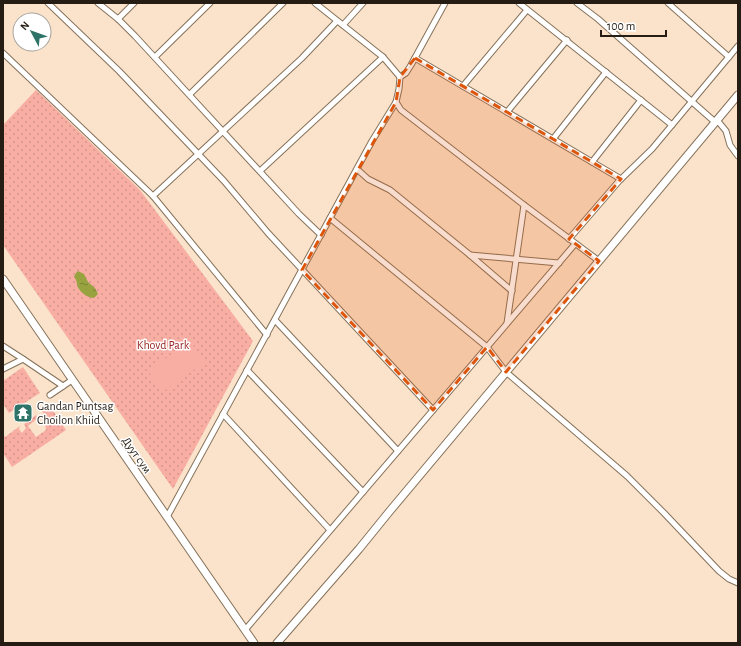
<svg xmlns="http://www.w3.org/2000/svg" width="741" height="646" font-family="'Alegreya Sans',sans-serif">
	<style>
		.grass { fill: url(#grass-dots) }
		.pitch { fill: #f9aea4 }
		.water { fill: url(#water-ripples) }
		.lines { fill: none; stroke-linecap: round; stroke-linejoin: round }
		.street-casing { stroke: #85725b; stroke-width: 7 }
		.secondary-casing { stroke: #85725b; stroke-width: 9 }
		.street { stroke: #fff; stroke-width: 5 }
		.secondary { stroke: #fff; stroke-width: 7 }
		.marked { fill: #de560c; fill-opacity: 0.2; stroke: #de560c; stroke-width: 3; stroke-dasharray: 8 5; stroke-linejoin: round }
		.labels { text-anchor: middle; stroke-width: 3; stroke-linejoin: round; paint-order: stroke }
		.park-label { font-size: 12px; fill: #931d1b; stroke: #fff }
		.poi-label { font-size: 12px; fill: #251d13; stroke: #fff; text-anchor: start }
		.street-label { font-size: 12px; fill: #251d13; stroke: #fff }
	</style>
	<defs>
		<pattern id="grass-dots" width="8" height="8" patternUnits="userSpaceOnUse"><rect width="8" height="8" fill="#f9aea4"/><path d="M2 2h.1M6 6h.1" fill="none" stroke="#d5958c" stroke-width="1.8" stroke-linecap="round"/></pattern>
		<pattern id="water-ripples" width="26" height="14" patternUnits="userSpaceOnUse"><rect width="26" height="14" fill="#98a340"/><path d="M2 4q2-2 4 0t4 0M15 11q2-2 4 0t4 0" fill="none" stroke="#7c8434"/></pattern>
	</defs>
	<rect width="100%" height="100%" fill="#fae3ca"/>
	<g class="grass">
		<path d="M 36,90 L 140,190 L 253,341 L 173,489 L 3,245 L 3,125 Z"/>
		<path d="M 23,367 L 40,393 L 9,413 L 3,404 L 3,381 Z"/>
		<path d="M 50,406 L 66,430 L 12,467 L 3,453 L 3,434 L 5,437 L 20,426 L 19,429 L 22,433 L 26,428 L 24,424 L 36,415 L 38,418 L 28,426 L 36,437 L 46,430 L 45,424 L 49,421 L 42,411 Z"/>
	</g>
	<path class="pitch" d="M 190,341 L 205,362 L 163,392 L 148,371 Z"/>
	<path class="water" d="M 78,271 L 84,274 L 88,282 L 95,288 L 98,294 L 94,298 C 89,298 82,294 79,289 C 76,285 78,281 74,277 L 76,273 Z"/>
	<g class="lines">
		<g class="street-casing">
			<g id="street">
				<path d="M 48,3 L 119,71 L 224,181 L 268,233 L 433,410"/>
				<path d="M 98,3 L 118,19 L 135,36 L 299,214 L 321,235"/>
				<path d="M 315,3 L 383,57 L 400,77"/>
				<path d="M 519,3 L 672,125"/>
				<path d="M 577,3 L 598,19 L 715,122"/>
				<path d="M 668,3 L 729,57"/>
				<path d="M 118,19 L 134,3"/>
				<path d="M 343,25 L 363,3"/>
				<path d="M 3,53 L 153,196 L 267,335"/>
				<path d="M 155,57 L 210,3"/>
				<path d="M 415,58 L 621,179"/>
				<path d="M 463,86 L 527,10"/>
				<path d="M 190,94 L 283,3"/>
				<path d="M 396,102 L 401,110 L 524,205 L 599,261"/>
				<path d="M 507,112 L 567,40"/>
				<path d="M 717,120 L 726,131 L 730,145 L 738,156"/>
				<path d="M 553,139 L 606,72"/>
				<path d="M 592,162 L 641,100"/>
				<path d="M 357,169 L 368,179 L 390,190 L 470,255 L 512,291"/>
				<path d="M 260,171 L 383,57"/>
				<path d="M 153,196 L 302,58 L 337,21"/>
				<path d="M 330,218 L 487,347 L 506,372 L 627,476 L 664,513 L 719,571 L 729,579 L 738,583"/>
				<path d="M 569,239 L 619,181 L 652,149 L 738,46"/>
				<path d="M 470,255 L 559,263"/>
				<path d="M 275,320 L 398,451"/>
				<path d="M 507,323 L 524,205"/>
				<path d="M 3,346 L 23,359"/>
				<path d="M 3,369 L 23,359 L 63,386"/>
				<path d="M 247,370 L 363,492"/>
				<path d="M 50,395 L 72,380"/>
				<path d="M 223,414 L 330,530"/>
				<path d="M 167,517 L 372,141 L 396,102 L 399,89 L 400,77 L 406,73 L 411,65 L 445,3"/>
				<path d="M 245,630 L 575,244"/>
			</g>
		</g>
		<g class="secondary-casing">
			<g id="secondary">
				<path d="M 3,279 L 254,643"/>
				<path d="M 277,643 L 359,549 L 389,512 L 738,95"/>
			</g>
		</g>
		<use href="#street" class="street"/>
		<use href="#secondary" class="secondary"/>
	</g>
	<path class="marked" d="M 415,58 L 621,179 L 569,239 L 599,261 L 506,372 L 487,347 L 433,410 L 302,270 L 396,102 L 400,77 Z"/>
	<defs>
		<g id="temple-square" transform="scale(1)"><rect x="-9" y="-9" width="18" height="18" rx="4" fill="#2e7367" stroke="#fff"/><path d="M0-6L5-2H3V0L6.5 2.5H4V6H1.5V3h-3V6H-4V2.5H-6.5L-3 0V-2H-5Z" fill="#fff"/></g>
	</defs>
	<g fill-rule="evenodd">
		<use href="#temple-square" x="23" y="413"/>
	</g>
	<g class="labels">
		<g class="park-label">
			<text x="163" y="349">Khovd Park</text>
		</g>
		<g class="poi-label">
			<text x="37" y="410">Gandan Puntsag<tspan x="37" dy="14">Choilon Khiid</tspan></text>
		</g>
		<g class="street-label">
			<text transform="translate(137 455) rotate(55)" y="4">Дуут сум</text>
		</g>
	</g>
	<rect width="741" height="646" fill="none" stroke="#251d13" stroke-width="8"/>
	<g transform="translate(32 32) rotate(311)"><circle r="19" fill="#ffffff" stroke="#a8a5a1"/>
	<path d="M0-3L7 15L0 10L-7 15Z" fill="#2e7367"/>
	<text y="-6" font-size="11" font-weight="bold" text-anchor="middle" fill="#251d13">N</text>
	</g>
	<path d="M601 30v6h65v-6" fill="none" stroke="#251d13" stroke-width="2"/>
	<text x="607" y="30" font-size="12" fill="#251d13" stroke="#ffffff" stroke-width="3" paint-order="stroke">100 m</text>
</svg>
